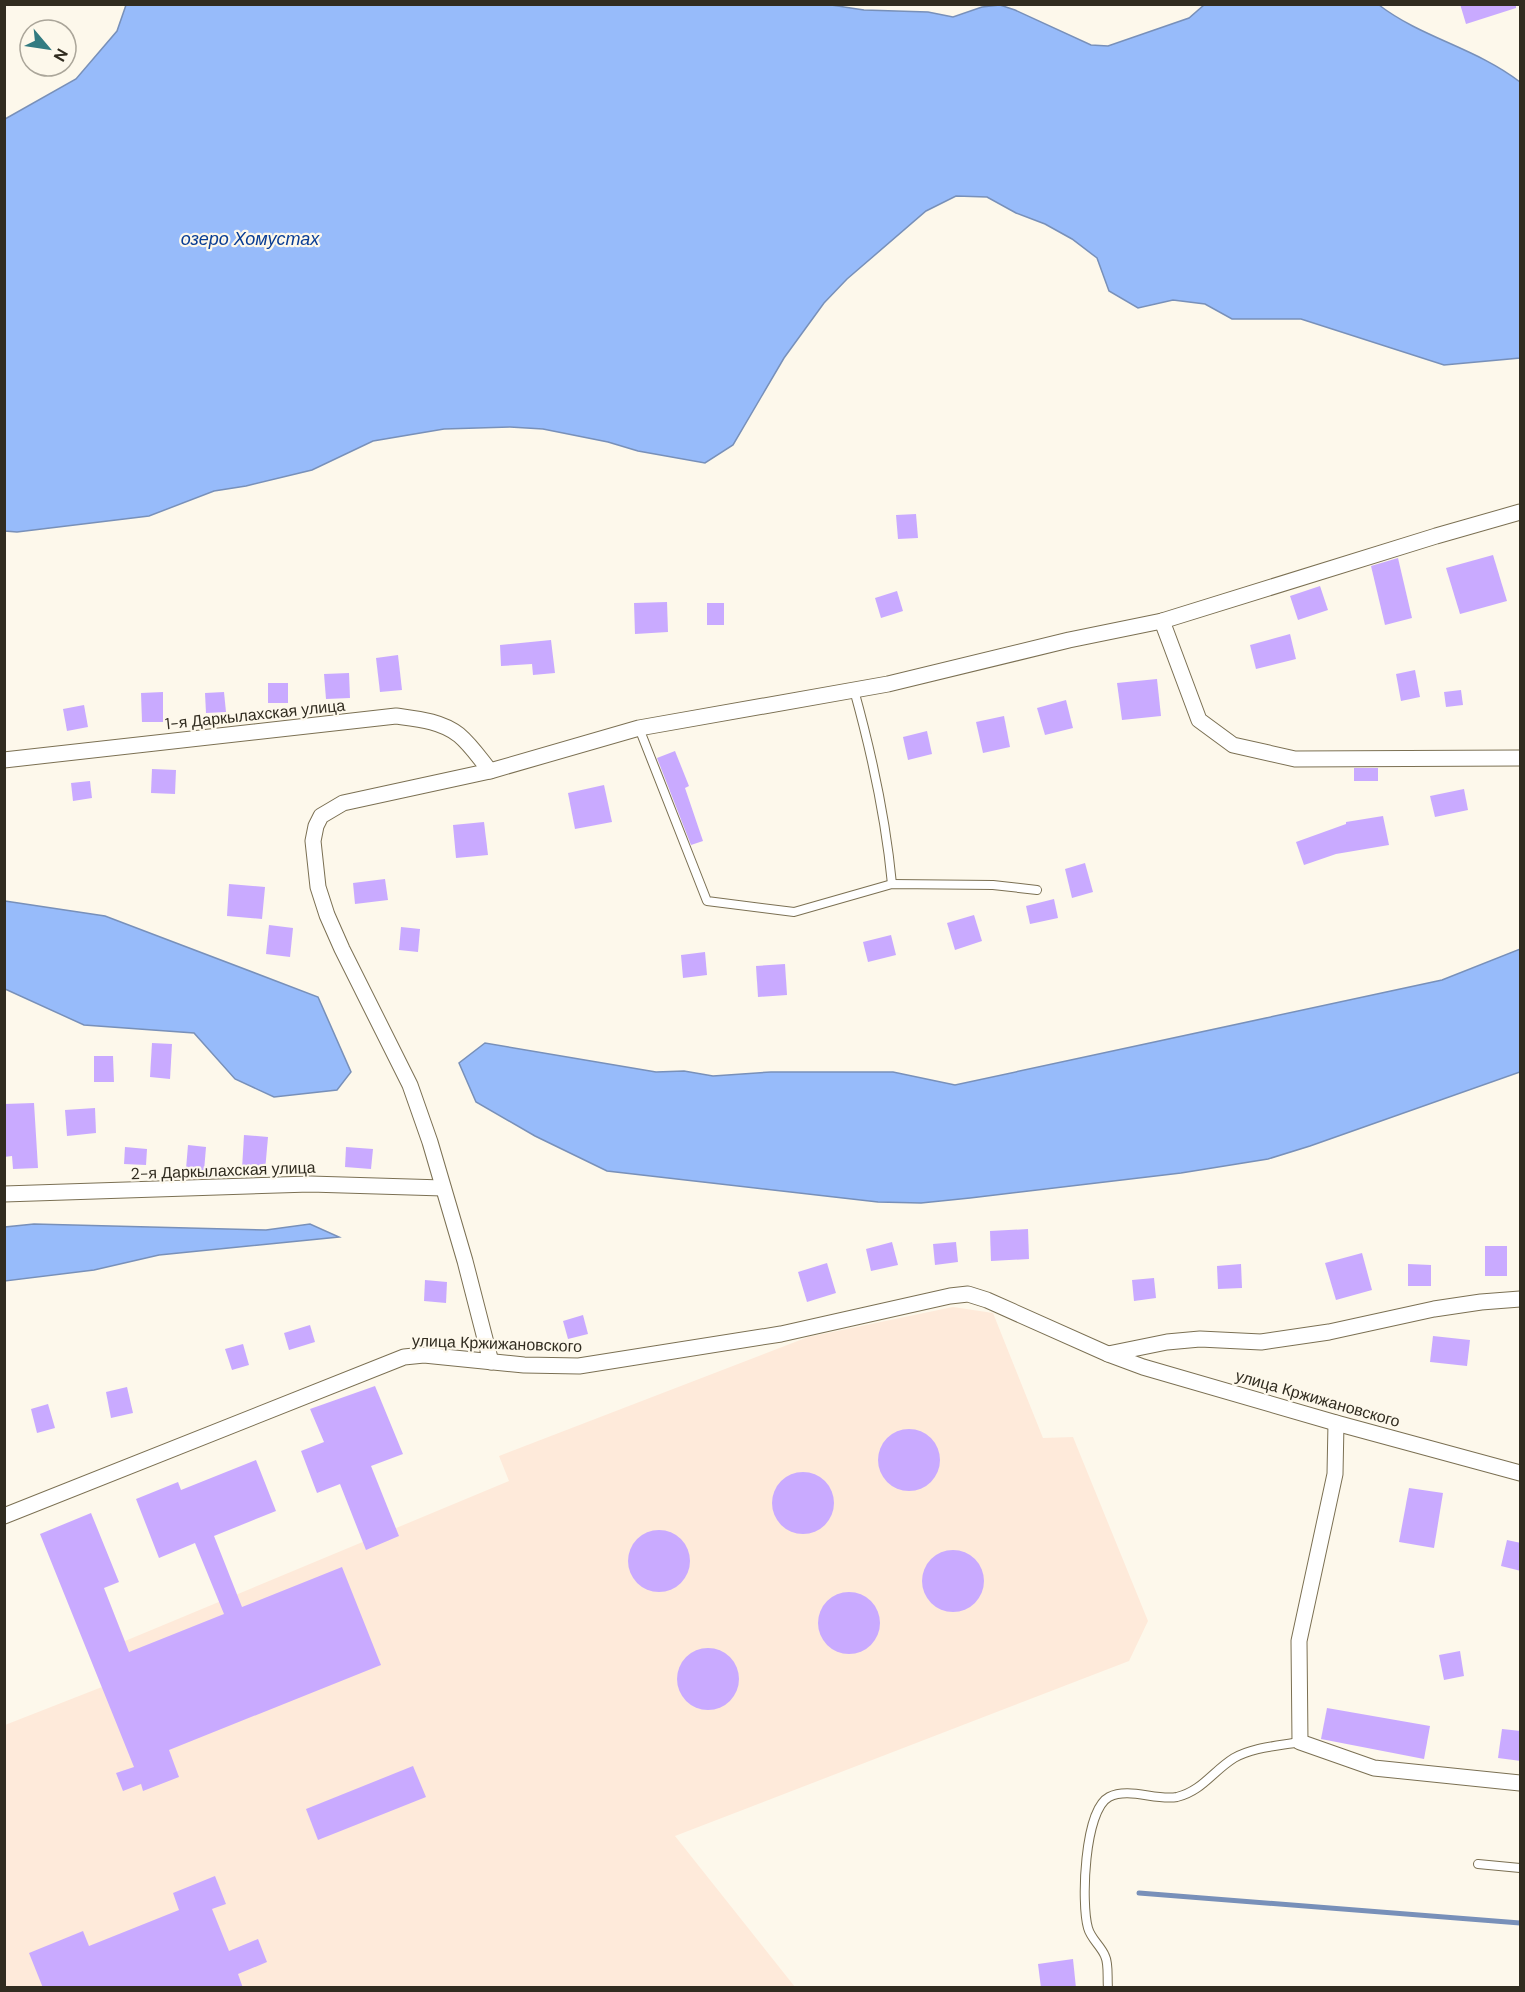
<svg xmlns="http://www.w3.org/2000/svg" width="1525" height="1992" font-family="'DM Sans',sans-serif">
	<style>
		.industrial { fill: #feeada }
		.water { fill: #97bbfa; stroke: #7890b9; stroke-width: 1.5 }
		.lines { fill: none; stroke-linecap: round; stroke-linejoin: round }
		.stream { stroke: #7890b9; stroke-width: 5 }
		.building { fill: #c9aaff }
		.service-casing { stroke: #7b7053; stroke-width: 10 }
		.minor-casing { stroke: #7b7053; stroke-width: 17 }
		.service { stroke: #fff; stroke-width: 8 }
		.minor { stroke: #fff; stroke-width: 15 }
		.labels { text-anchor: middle; stroke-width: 4.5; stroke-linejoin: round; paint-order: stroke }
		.street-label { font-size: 16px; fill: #312c20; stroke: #fdf8eb }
		.water-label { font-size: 18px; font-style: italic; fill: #093d94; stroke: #fdf8eb }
	</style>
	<rect width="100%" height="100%" fill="#fdf8eb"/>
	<path class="industrial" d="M 953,1307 L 993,1313 L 1043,1438 L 1073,1437 L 1148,1621 L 1129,1661 L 675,1836 L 795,1987 L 5,1988 L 5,1725 L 102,1687 L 71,1608 L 106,1594 L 125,1641 L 509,1481 L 499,1456 L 808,1337 Z"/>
	<g class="water">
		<path d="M 831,5 L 864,10 L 928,12 L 953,17 L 982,7 L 1000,5 L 1015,10 L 1091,45 L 1108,46 L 1189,18 L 1204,5 L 1379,5 C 1422,38 1476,48 1520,82 L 1520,358 L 1444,365 L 1301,319 L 1232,319 L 1205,304 L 1173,300 L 1138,308 L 1109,291 L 1097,258 L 1072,239 L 1045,224 L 1016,213 L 987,197 L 956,196 L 926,211 L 847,279 L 824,303 L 784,358 L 733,445 L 705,463 L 638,451 L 608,442 L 543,429 L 510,427 L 444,429 L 373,441 L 312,470 L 246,486 L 214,491 L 149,516 L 17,532 L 5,531 L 5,119 L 76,79 L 117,31 L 126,5 Z"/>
		<path d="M 5,901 L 105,916 L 318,997 L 351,1072 L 337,1090 L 274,1097 L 235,1079 L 194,1033 L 84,1025 L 5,989 Z"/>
		<path d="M 1520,949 L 1520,1072 L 1310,1146 L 1268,1159 L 1181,1173 L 970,1198 L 921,1203 L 878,1202 L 607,1171 L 535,1136 L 476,1102 L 459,1063 L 485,1043 L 656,1072 L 684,1071 L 713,1076 L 771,1072 L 893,1072 L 955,1085 L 1442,980 Z"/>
		<path d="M 34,1224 L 266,1230 L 310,1224 L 339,1237 L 159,1255 L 94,1270 L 5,1281 L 5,1227 Z"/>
	</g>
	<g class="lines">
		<path class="stream" d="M 1139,1893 L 1520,1923"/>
	</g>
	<g class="building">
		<path d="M 1460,4 L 1516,4 L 1516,8 L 1466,24 Z"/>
		<path d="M 916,514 L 918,538 L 898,539 L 896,515 Z"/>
		<path d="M 1493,555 L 1507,601 L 1460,614 L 1446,568 Z"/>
		<path d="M 1398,558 L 1412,618 L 1385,625 L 1371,566 Z"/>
		<path d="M 1320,586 L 1328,610 L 1298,620 L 1290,596 Z"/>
		<path d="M 897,591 L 903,611 L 881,618 L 875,598 Z"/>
		<path d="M 667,602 L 668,632 L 635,634 L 634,603 Z"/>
		<rect x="707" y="603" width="17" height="22"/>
		<path d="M 1290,634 L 1296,659 L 1256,669 L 1250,645 Z"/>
		<path d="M 551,640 L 555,673 L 533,675 L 532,664 L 501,666 L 500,645 Z"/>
		<path d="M 398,655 L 402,690 L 380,692 L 376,658 Z"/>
		<path d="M 1415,670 L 1420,697 L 1401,701 L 1396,674 Z"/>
		<path d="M 349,673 L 350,698 L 326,699 L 324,674 Z"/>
		<path d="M 1157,679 L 1161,716 L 1122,720 L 1117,683 Z"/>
		<rect x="268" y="683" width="20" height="20"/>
		<path d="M 1461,690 L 1463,705 L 1446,707 L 1444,692 Z"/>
		<path d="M 163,692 L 163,722 L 142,722 L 141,693 Z"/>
		<path d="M 224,692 L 226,712 L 206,713 L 205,693 Z"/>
		<path d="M 1066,700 L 1073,728 L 1045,735 L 1037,708 Z"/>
		<path d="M 84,705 L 88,727 L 67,731 L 63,709 Z"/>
		<path d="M 1004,716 L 1010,747 L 983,753 L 976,722 Z"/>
		<path d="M 927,731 L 932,754 L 908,760 L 903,737 Z"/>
		<path d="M 675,751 L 689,786 L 685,788 L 703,841 L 691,845 L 657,758 Z"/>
		<rect x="1354" y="768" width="24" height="13"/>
		<path d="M 152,769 L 176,770 L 175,794 L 151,793 Z"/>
		<path d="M 90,781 L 92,798 L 73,801 L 71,783 Z"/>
		<path d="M 604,785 L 612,822 L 575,829 L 568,793 Z"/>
		<path d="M 1464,789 L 1468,810 L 1435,817 L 1430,796 Z"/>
		<path d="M 1383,816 L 1389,845 L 1336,854 L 1304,865 L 1296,842 L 1346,824 L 1346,822 Z"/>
		<path d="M 484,822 L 488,855 L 456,858 L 453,825 Z"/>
		<path d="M 1085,863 L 1093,892 L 1072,898 L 1065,869 Z"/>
		<path d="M 385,879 L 388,900 L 355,904 L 353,883 Z"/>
		<path d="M 229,884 L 265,887 L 262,919 L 227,916 Z"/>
		<path d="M 1054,899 L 1058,918 L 1030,924 L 1026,906 Z"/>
		<path d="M 974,915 L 982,941 L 955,950 L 947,923 Z"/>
		<path d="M 269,925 L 293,928 L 290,957 L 266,954 Z"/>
		<path d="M 401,927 L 420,929 L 418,952 L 399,950 Z"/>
		<path d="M 891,935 L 896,955 L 868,962 L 863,942 Z"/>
		<path d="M 705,952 L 707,975 L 683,978 L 681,955 Z"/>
		<path d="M 785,964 L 787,995 L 758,997 L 756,966 Z"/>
		<path d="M 152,1043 L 172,1044 L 170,1079 L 150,1077 Z"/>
		<path d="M 94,1056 L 113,1056 L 114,1082 L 94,1082 Z"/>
		<path d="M 34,1103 L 38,1168 L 13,1169 L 12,1156 L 4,1157 L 4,1104 Z"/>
		<path d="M 95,1108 L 96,1133 L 67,1136 L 65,1110 Z"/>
		<path d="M 244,1135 L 268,1137 L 265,1171 L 242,1169 Z"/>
		<path d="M 188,1145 L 206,1147 L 204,1171 L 186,1169 Z"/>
		<path d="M 125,1147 L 147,1149 L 146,1165 L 124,1164 Z"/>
		<path d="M 346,1147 L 373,1149 L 371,1169 L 345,1167 Z"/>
		<path d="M 1028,1229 L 1029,1259 L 991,1261 L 990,1231 Z"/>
		<path d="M 892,1242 L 898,1265 L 871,1271 L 866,1249 Z"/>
		<path d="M 956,1242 L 958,1262 L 935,1265 L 933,1244 Z"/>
		<rect x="1485" y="1246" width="22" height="30"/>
		<path d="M 1362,1253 L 1372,1290 L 1336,1300 L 1325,1263 Z"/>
		<path d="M 827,1263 L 836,1293 L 807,1302 L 798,1272 Z"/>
		<path d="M 1241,1264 L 1242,1288 L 1218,1289 L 1217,1266 Z"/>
		<path d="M 1408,1264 L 1431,1265 L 1431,1286 L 1408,1286 Z"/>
		<path d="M 1154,1278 L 1156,1298 L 1134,1301 L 1132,1280 Z"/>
		<path d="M 425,1280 L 447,1282 L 446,1303 L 424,1301 Z"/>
		<path d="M 583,1315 L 588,1334 L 568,1339 L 563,1321 Z"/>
		<path d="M 310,1325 L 315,1342 L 289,1350 L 284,1333 Z"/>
		<path d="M 1433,1336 L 1470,1340 L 1467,1366 L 1430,1362 Z"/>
		<path d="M 243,1344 L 249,1365 L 232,1370 L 225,1349 Z"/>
		<path d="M 375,1386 L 403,1454 L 371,1466 L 399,1536 L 366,1550 L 340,1484 L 317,1493 L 301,1451 L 324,1442 L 310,1409 Z"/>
		<path d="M 127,1387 L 133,1413 L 111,1418 L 106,1392 Z"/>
		<path d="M 48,1404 L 55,1428 L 37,1433 L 31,1409 Z"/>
		<circle cx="909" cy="1460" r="31"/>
		<path d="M 256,1460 L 276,1511 L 214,1536 L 242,1607 L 342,1567 L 381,1665 L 169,1750 L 179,1777 L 143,1791 L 141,1784 L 123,1791 L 116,1773 L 134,1767 L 40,1534 L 91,1513 L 119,1582 L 104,1588 L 129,1652 L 224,1614 L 195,1543 L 159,1558 L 136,1499 L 178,1482 L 181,1490 Z"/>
		<circle cx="803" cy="1503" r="31"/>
		<path d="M 1409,1488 L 1443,1493 L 1434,1548 L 1399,1542 Z"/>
		<circle cx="659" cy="1561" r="31"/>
		<path d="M 1507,1540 L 1521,1543 L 1521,1571 L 1501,1566 Z"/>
		<circle cx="953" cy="1581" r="31"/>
		<circle cx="849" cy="1623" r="31"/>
		<circle cx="708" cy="1679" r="31"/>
		<path d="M 1460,1651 L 1464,1676 L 1444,1680 L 1439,1655 Z"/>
		<path d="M 1327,1708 L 1430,1726 L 1424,1759 L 1321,1739 Z"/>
		<path d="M 1502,1729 L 1521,1731 L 1521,1761 L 1498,1758 Z"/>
		<path d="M 413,1766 L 426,1797 L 318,1840 L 306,1809 Z"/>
		<path d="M 215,1876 L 226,1904 L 212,1909 L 229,1951 L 258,1939 L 267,1962 L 238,1974 L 243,1988 L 43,1988 L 29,1953 L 83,1931 L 89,1946 L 179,1910 L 173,1893 Z"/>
		<path d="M 1073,1959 L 1076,1988 L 1041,1988 L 1038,1964 Z"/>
	</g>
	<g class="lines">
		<g class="service-casing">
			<g id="service">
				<path d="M 854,690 C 871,751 886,821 892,884"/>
				<path d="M 639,728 L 707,901 L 794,912 L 892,884 L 993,885 L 1037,890"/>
				<path d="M 1478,1864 L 1520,1868"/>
				<path d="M 1108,1988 C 1107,1978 1109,1964 1105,1956 C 1101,1946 1091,1939 1088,1928 C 1081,1904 1084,1810 1109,1797 C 1129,1787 1156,1801 1177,1797 C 1202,1791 1213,1771 1234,1758 C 1253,1747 1278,1746 1300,1742"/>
			</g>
		</g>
		<g class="minor-casing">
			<g id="minor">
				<path d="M 1162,621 L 1199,720 L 1233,745 L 1295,759 L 1520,758"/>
				<path d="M 4,760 L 396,716 C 418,719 441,721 459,735 C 471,745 481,760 490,771"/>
				<path d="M 4,1194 L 310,1184 L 443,1188"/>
				<path d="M 1108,1354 L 1167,1342 L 1200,1339 L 1261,1342 L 1329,1332 L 1434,1309 L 1481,1302 L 1520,1299"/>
				<path d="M 491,1362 L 465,1261 L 430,1142 L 410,1085 L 342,949 L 327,915 L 318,887 L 313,841 L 316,826 L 321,816 L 343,803 L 490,771 L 639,728 L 888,684 L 1069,640 L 1162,621 L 1436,536 L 1520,512"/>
				<path d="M 1336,1423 L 1335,1474 L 1299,1641 L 1300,1742 L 1374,1768 L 1520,1783"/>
				<path d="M 4,1516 L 404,1357 L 424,1355 L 524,1365 L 579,1366 L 781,1334 L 950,1296 L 968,1294 L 987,1300 L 1108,1354 L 1143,1367 L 1336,1423 L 1520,1473"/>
			</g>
		</g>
		<use href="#service" class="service"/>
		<use href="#minor" class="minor"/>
	</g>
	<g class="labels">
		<g class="street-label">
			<text transform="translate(255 714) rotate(-6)" y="6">1-я Даркылахская улица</text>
			<text transform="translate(223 1170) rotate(-2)" y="6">2-я Даркылахская улица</text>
			<text transform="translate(497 1343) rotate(2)" y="6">улица Кржижановского</text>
			<text transform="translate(1318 1398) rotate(16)" y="6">улица Кржижановского</text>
		</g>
		<g class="water-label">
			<text x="250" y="245">озеро Хомустах</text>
		</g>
	</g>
	<rect width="1525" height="1992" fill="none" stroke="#312c20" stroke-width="12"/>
	<g transform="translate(48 48) rotate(119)"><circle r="28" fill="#fdf8eb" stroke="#aba69a" stroke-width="1.5"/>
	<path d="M0-4.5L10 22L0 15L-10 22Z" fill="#327b81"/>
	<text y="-9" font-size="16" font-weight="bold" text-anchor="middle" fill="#312c20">N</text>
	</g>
</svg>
